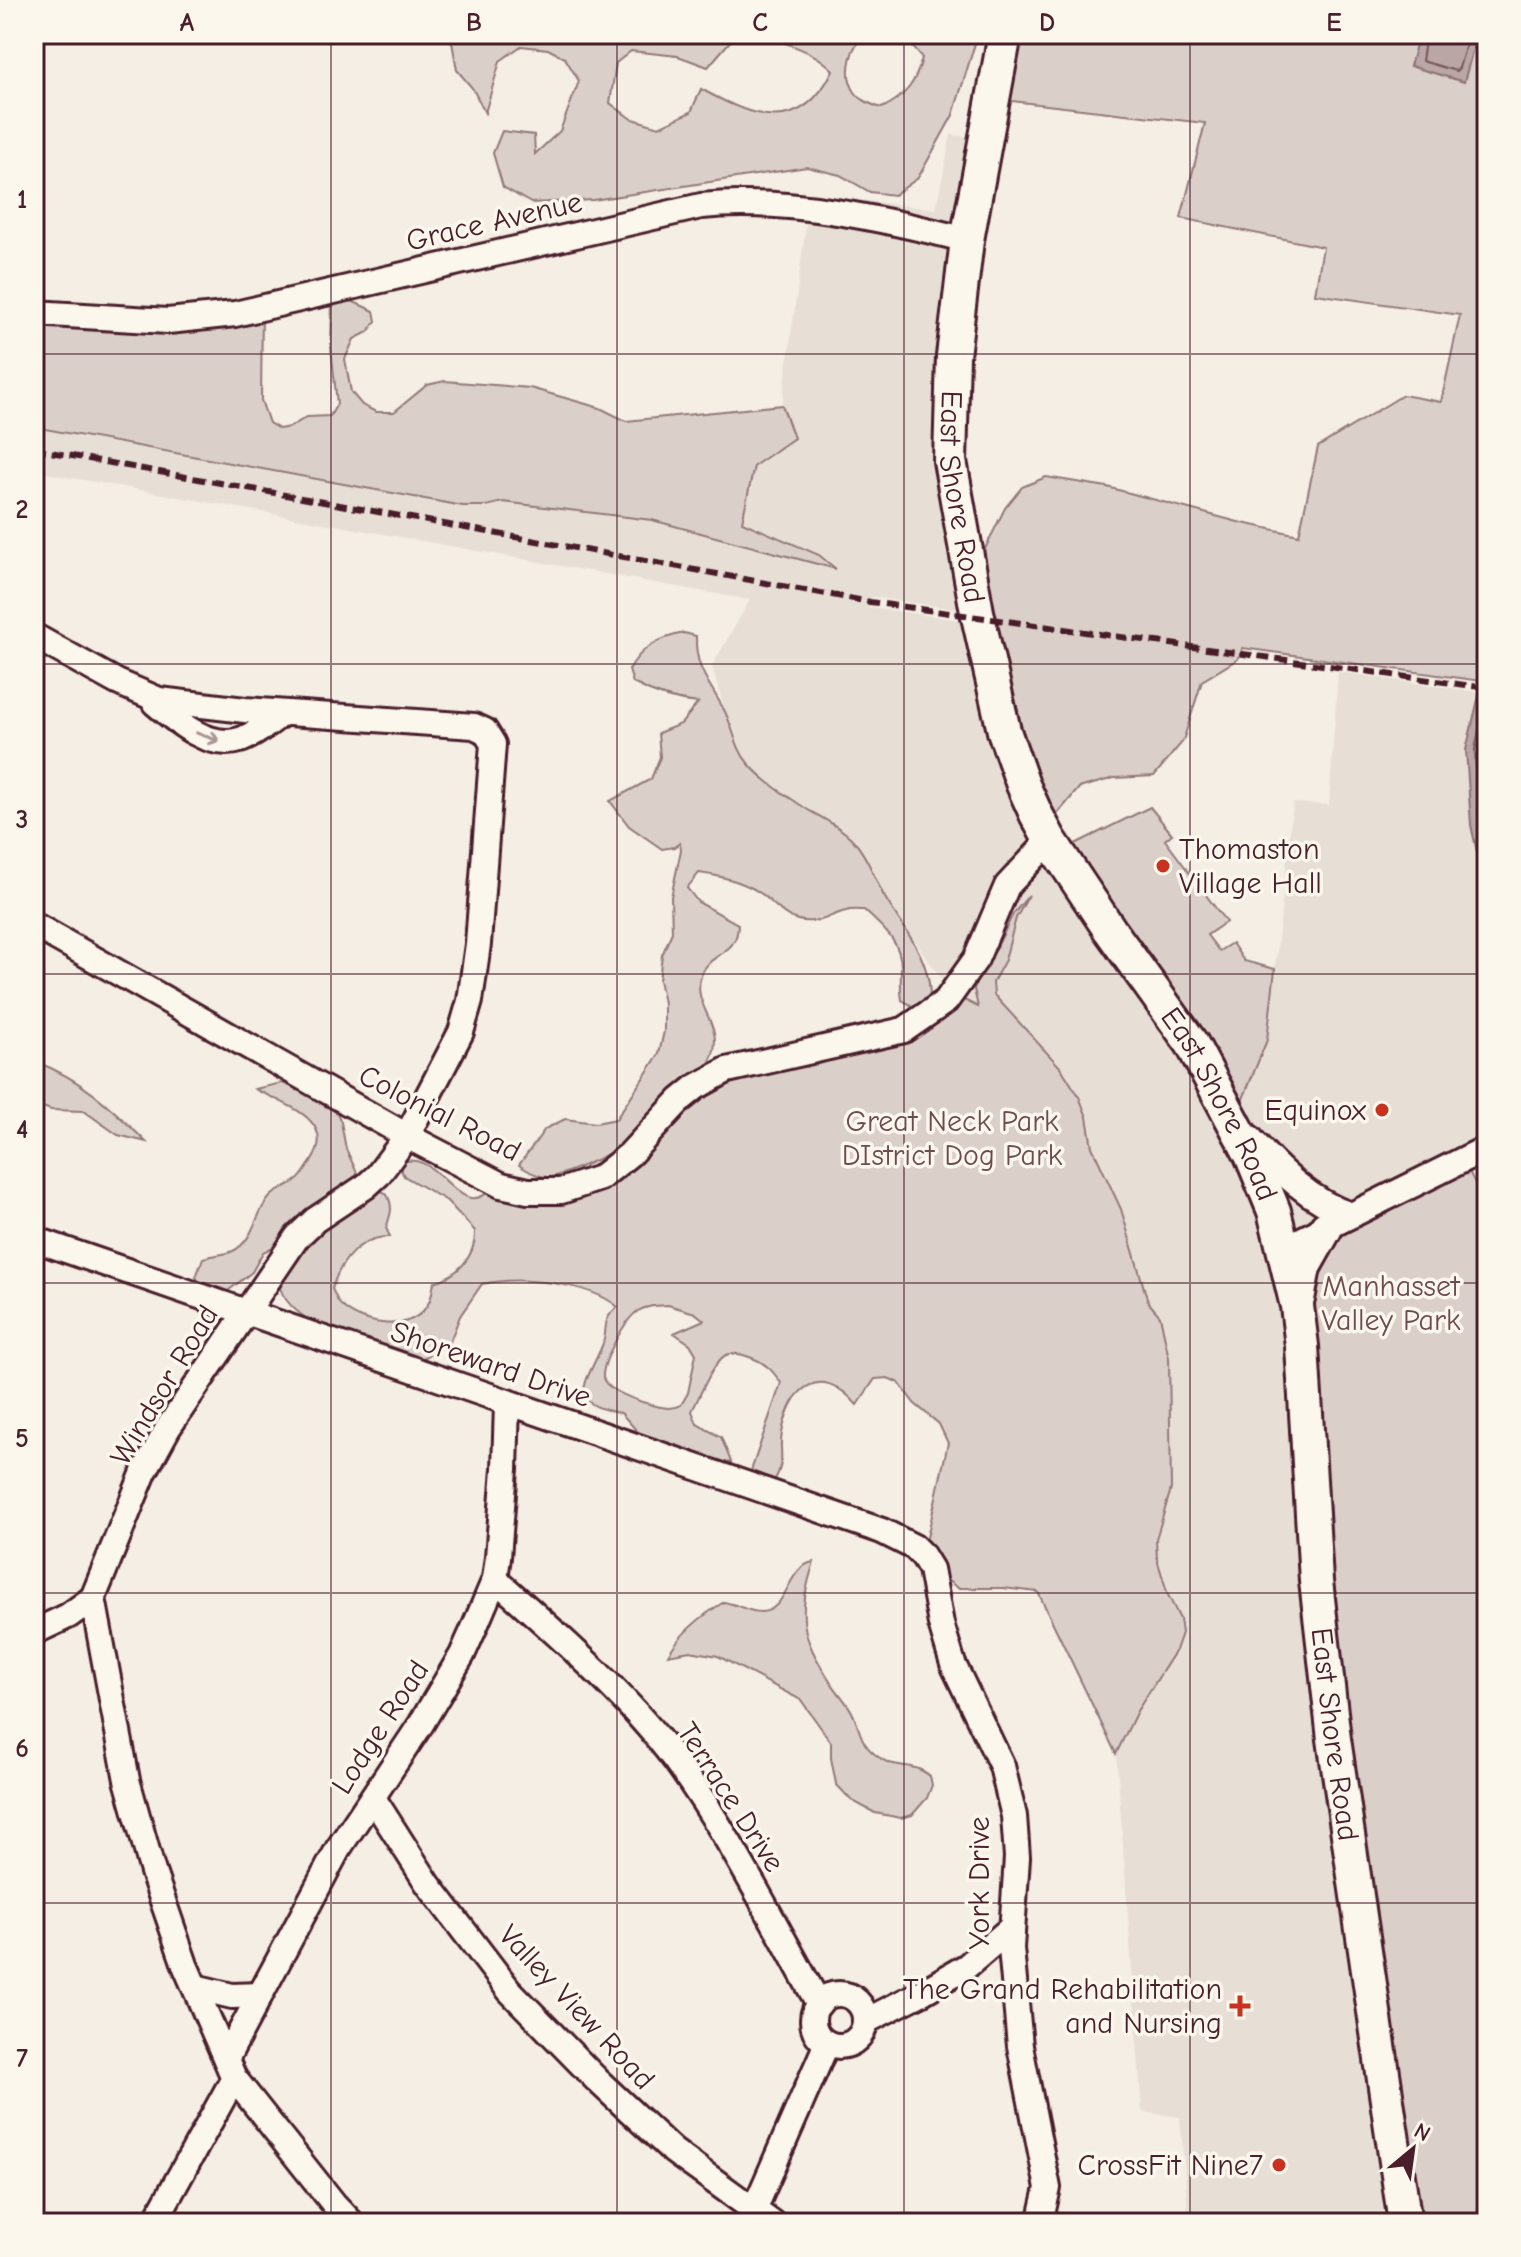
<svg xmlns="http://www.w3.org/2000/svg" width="1521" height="2257" font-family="'Comic Neue',sans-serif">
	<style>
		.built { fill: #e7dfd6 }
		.green { fill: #dbd0c9; stroke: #92787a; stroke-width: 2; fill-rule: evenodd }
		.water { fill: #baa7a5; stroke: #8d7174; stroke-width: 2 }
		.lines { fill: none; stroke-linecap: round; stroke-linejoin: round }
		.shore { stroke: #77555c; stroke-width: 2 }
		.minor-casing { stroke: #4a1f2b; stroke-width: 30 }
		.major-casing { stroke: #4a1f2b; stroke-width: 38 }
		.minor { stroke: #fbf7ec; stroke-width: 24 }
		.major { stroke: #fbf7ec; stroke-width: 32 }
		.rail { stroke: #4a1f2b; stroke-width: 6; stroke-dasharray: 12 6; stroke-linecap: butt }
		.oneway { stroke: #ab9695 }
		.grid { fill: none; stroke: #4a1f2b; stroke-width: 2; stroke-opacity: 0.55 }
		.poi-dot { fill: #c8321e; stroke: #fbf7ec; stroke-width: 3 }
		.labels { text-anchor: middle; stroke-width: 7; stroke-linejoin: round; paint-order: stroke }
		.street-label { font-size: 30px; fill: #4a1f2b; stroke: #fbf7ec }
		.poi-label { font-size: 30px; fill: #4a1f2b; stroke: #fbf7ec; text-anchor: end }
		.park-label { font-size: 30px; fill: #6e4b52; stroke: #fbf7ec }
		.neatline { fill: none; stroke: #4a1f2b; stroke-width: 3 }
		.grid-label { font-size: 26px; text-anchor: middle; font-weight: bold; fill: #4a1f2b }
	</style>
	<rect width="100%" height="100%" fill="#f4eee4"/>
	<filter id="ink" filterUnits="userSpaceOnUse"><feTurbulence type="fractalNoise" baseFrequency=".0125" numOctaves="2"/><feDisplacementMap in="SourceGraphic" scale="16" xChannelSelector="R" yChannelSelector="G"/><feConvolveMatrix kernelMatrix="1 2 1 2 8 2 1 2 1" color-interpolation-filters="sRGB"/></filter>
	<g filter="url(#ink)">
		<path class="built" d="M 951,135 L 987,138 L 953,356 L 977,612 L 872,597 L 869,607 L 980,623 L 1044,830 L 1267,1040 L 1293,803 L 1329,805 L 1338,672 L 1478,692 L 1466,750 L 1471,825 L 1487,897 L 1487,1148 L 1283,1249 L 1405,2223 L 1189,2223 L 1180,2117 L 1142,2112 L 1101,1538 L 952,994 L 839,832 L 738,759 L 712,666 L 750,600 L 34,471 L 34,427 L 463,506 L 486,506 L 503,502 L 652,520 L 834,568 L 819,555 L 742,522 L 754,466 L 794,438 L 782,405 L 810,194 L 936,209 Z"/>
		<g class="green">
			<path d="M 444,34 L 752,34 L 732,39 L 708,67 L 678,56 L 631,51 L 616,63 L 610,103 L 630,118 L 659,127 L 691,112 L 701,89 C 754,118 801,137 833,70 C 814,50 786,44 760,34 L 867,34 C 850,44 843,75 855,92 C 860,100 874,106 882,108 C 905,97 916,83 922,58 C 910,40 900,40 880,34 L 976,34 L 976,40 L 953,115 L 918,178 L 894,195 L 870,192 L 840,175 L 807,167 L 593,200 L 531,203 L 503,187 L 493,153 L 502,131 L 534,135 L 535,154 L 560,131 L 579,81 L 565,58 L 548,49 L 521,46 L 500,61 L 485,113 L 473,89 L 457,70 L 452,42 Z"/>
			<path d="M 1005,34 L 1487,34 L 1487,661 L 1481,681 L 1243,648 L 1238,659 L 1202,681 L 1183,741 L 1154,776 L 1114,778 L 1079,788 L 1044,830 L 978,563 L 1005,508 L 1022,487 L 1046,477 L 1107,487 L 1238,522 L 1299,535 L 1318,447 L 1403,395 L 1441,402 L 1460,315 L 1315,294 L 1323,247 L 1181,218 L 1205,123 L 994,99 Z"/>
			<path d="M 340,296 L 374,311 L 376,321 L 368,332 L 354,339 L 345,359 L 351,392 L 362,405 L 376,412 L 394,412 L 427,385 L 445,381 L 530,388 L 600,408 L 626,421 L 782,405 L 794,438 L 754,466 L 742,522 L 819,555 L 836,569 L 652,520 L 503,502 L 486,506 L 463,506 L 34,427 L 34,313 L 262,308 L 261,400 L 269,423 L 279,429 L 290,427 L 307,417 L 330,416 L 337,404 L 331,347 L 332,302 Z"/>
			<path d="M 684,633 L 696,636 C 695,669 708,680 723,708 C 733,725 735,748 748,763 C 763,781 786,795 805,808 C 821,818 838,825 851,838 C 866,853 874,877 884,896 C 903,929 928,953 930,993 L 918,1009 L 902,1000 C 900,988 901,979 901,968 C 902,942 881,926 864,910 C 859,910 851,909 846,911 C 829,915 824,923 804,921 C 786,920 776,905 763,895 C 745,881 721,876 699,873 L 687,888 L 698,902 L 738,924 C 738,957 709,951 701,976 C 691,1006 725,1024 712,1057 C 703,1080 632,1141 610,1153 C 597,1160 560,1177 547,1177 C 536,1176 528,1171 519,1165 L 545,1129 L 565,1119 L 596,1123 L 616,1119 L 659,1054 L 664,1031 L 664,1003 L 659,980 L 662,955 L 672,932 L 671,897 L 681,850 L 680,843 L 674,847 L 662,849 L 629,826 L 610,801 L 651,779 L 660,757 L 658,733 L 681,724 L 698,703 C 676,701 653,694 633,683 L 629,670 C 641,647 659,638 684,633 Z"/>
			<path d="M 1150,807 L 1172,834 L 1165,840 L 1226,922 L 1207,935 L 1219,951 L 1232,943 L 1244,961 L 1275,969 L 1267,1040 L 1234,1121 L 1059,852 Z"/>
			<path d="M 1029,895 L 1016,918 L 1005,960 L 993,982 L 994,995 L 1061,1068 L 1079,1097 L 1087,1117 L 1092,1147 L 1121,1209 L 1148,1302 L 1160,1316 L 1169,1358 L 1171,1489 L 1156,1539 L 1157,1559 L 1168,1595 L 1180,1619 L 1182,1633 L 1176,1650 L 1137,1711 L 1116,1754 L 1038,1592 L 1003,1588 L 958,1588 L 940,1575 L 923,1556 L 948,1443 L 939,1424 L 914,1403 L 899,1383 L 888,1378 L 875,1379 L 857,1405 C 820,1363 791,1386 782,1433 C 778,1454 787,1459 774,1481 L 754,1478 L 751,1471 L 781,1383 C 773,1371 766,1363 752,1358 C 745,1355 734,1352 726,1355 C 714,1360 699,1398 692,1411 L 697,1424 L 721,1437 L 731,1462 L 718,1465 L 655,1445 L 637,1431 L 621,1413 C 564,1404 586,1384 602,1346 C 609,1329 600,1320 618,1307 C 589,1282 518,1276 482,1284 L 460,1316 L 449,1344 L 420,1360 C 381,1348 295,1331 280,1288 L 287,1271 L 281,1243 L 263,1252 L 252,1272 L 224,1294 L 204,1289 L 196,1277 L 203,1258 C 212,1255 224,1255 233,1251 C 255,1240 254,1214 270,1197 C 278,1189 287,1187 296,1181 C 302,1178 307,1167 311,1162 C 339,1120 285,1105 255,1089 L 282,1083 L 324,1099 L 335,1108 L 341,1122 L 346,1149 L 362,1184 L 386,1193 C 394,1206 391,1214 386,1228 L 390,1237 C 360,1236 340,1261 332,1289 C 335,1294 337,1302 341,1305 C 360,1324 403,1332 423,1311 C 431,1303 432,1293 434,1282 C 458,1276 476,1256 475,1231 L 447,1201 L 404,1176 L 398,1164 C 438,1143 458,1225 491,1189 L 583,1185 L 696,1087 L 904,1030 L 952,994 L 978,1007 L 974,989 L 978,979 L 996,949 L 1013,914 ZM 668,1305 L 695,1313 L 704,1320 L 674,1333 L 690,1344 L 696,1354 L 688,1393 L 681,1405 C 677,1407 675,1408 669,1408 C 656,1408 604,1392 603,1377 C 602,1362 625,1319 638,1311 C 647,1305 658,1306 668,1305 Z"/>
			<path d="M 34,1061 C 82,1079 111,1107 146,1142 L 118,1135 L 84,1111 L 51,1110 L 34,1104 Z"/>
			<path d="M 1463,1160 L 1487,1206 L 1487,2223 L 1405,2223 L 1283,1249 Z"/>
			<path d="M 814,1562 C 797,1615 800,1636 831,1682 C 837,1692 847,1702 852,1712 C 862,1733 859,1744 880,1758 C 896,1770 913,1761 930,1776 L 932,1785 L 927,1798 L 912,1815 L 901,1818 L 875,1813 L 851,1800 L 836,1784 L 831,1758 L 831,1742 L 801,1700 L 718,1656 L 690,1651 L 668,1655 C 681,1632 701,1616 724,1602 C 737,1604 748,1612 761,1612 C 789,1611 786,1566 814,1562 Z"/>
		</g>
		<g class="water">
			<path d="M 1419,34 L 1477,34 L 1464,82 L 1410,66 Z"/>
			<path d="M 1487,661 L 1487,897 L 1471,825 L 1466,750 Z"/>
		</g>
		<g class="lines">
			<g class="shore">
				<path d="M 1426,34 L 1422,61 L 1456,71 L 1459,68 L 1469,34"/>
				<path d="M 1487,689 L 1475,750 L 1479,824 L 1487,866"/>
			</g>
			<g class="minor-casing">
				<g id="minor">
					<path d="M 34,313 L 168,321 L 235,314 L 701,206 C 785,197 885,219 967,240"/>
					<path d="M 34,636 L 117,682 L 159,700 L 245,710 L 474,726 L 485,731 L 493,744 L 478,944 L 470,1001 L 461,1032 L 407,1136 L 378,1175 L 366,1186 L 315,1220 L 297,1237 L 168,1428 L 144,1472 L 93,1598 L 127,1780 L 153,1872 L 185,1965 L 234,2078 L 334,2204 L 352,2223"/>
					<path d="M 155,703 C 176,721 209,750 240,740 C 255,735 270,722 283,713"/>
					<path d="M 34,925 L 407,1136 L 501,1185 L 528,1191 L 561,1191 L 600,1178 L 630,1154 L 680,1100 L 696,1087 L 727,1070 L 904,1030 L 946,1001 L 976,959 L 1007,886 L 1050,840"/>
					<path d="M 1250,1138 C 1278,1169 1310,1202 1351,1215"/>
					<path d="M 34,1239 L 882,1531 L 914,1547 L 923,1556 L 931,1569 L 941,1624 L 953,1664 L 1002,1766 L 1014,1816 L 1017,1857 L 1011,1948 L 1020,2046 L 1048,2188 L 1040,2223"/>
					<path d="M 1283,1249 L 1487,1148"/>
					<path d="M 495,1579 C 558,1635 625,1693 676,1761 C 731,1837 773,1923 819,2004"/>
					<path d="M 34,1632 L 68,1616 L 93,1598"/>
					<path d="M 373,1798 L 428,1884 L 509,1990 L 597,2080 L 673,2151 L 772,2223"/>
					<path d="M 195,1987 L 232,1996 L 260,1995"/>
					<circle cx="839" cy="2020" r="26"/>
					<path d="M 866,2021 L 921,1993 L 967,1966 L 1011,1928"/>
					<path d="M 226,2059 L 338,1849 L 421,1724 L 462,1655 L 475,1626 L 495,1579 L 498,1557 L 505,1469 L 507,1404"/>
					<path d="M 754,2210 L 827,2043"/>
					<path d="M 154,2223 L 234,2078"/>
				</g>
			</g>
			<g class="major-casing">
				<g id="major">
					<path id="s1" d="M 1005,34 L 967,240 L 953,356 L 950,461 L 977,612 L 1004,731 L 1023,785 L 1036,814 L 1050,840 L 1110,930 L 1192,1044 L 1251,1155 L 1274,1211 L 1297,1306 L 1302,1346 L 1316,1581 L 1334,1739 L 1405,2223"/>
					<path d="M 1298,1299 L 1304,1267 L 1326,1228"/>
				</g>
			</g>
			<use href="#minor" class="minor"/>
			<use href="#major" class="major"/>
			<path class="rail" d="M 34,449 L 870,602 L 1487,688"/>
		</g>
		<defs><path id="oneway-shaft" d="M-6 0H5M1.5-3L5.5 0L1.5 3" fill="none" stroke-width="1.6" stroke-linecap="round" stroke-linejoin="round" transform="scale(2)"/></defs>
		<use class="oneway" href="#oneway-shaft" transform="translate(208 737) rotate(20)"/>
	</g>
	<path class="grid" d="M 331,34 L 331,2223M 617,34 L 617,2223M 904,34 L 904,2223M 1190,34 L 1190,2223M 34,354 L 1487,354M 34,664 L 1487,664M 34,974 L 1487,974M 34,1283 L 1487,1283M 34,1593 L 1487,1593M 34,1903 L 1487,1903"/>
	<g class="poi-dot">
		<circle cx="1163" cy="866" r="8"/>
		<circle cx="1382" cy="1110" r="8"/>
		<path d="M1236 1994h8v8h8v8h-8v8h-8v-8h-8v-8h8z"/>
		<circle cx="1279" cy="2165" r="8"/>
	</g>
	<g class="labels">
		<g class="street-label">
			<text transform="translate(494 221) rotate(-13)" y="10">Grace Avenue</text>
			<text dy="10" stroke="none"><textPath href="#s1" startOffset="468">East Shore Road</textPath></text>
			<text dy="10" stroke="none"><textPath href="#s1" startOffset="1140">East Shore Road</textPath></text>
			<text transform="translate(440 1113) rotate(27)" y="10">Colonial Road</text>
			<text transform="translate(491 1364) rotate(19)" y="10">Shoreward Drive</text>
			<text transform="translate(164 1385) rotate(-59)" y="10">Windsor Road</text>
			<text transform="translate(380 1727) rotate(-57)" y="10">Lodge Road</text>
			<text dy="10" stroke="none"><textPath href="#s1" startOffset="1788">East Shore Road</textPath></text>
			<text transform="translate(731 1797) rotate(57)" y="10">Terrace Drive</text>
			<text transform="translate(979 1883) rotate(-90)" y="10">York Drive</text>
			<text transform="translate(577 2007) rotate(47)" y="10">Valley View Road</text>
		</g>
		<g class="poi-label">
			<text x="1179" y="859" text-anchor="start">Thomaston<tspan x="1179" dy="34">Village Hall</tspan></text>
			<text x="1366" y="1120">Equinox</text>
			<text x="1222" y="1999">The Grand Rehabilitation<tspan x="1222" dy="34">and Nursing</tspan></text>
			<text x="1263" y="2175">CrossFit Nine7</text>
		</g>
		<g class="park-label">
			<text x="952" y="1131">Great Neck Park<tspan x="952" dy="34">DIstrict Dog Park</tspan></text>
			<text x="1391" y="1296">Manhasset<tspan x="1391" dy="34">Valley Park</tspan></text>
		</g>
	</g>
	<rect width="1521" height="2257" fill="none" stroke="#fbf7ec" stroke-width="88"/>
	<g transform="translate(1413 2149) rotate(29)" stroke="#fbf7ec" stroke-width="6" paint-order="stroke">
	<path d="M0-6L14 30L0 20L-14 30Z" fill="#4a1f2b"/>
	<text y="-12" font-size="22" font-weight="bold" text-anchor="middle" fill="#4a1f2b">N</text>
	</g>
	<rect x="44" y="44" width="1433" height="2169" class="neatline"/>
	<g class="grid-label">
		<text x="187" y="31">A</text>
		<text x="474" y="31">B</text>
		<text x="760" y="31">C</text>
		<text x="1047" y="31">D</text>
		<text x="1334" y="31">E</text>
		<text x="22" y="208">1</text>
		<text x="22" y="518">2</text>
		<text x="22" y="828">3</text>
		<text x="22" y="1138">4</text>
		<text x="22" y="1447">5</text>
		<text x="22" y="1757">6</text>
		<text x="22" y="2067">7</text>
	</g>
</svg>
